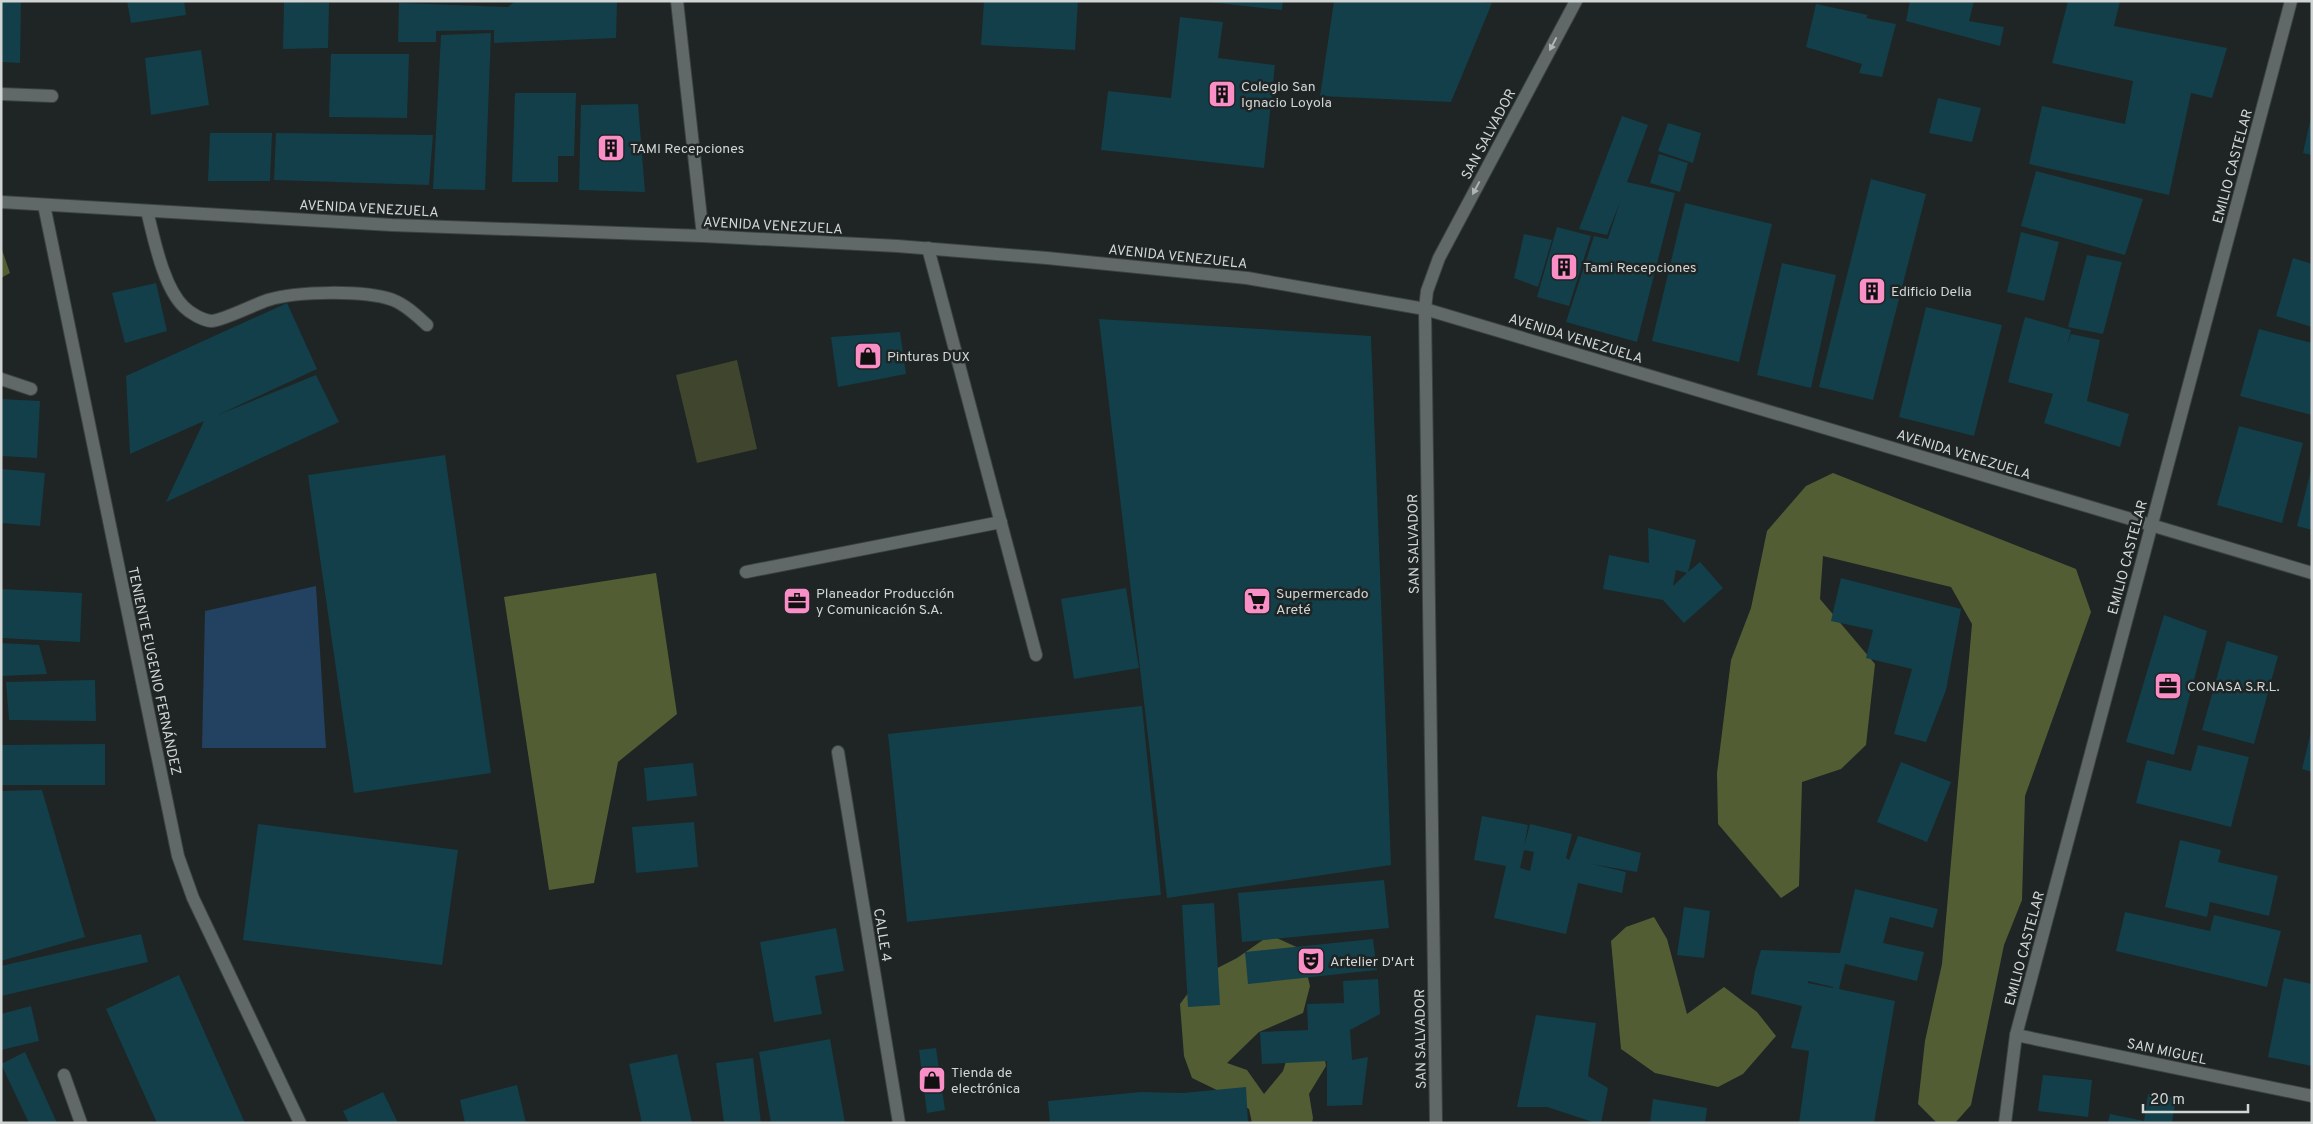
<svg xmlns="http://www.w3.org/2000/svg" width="2313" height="1124" font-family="Overpass,sans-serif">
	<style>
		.green { fill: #3f462d }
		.forest { fill: #525d34 }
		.water { fill: #234160 }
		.building { fill: #123f4a; fill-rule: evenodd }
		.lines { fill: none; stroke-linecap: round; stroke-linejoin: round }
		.service-casing { stroke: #3c4241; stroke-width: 14 }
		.minor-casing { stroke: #3c4241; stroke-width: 14 }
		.secondary-casing { stroke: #3c4241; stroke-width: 14 }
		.service { stroke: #616968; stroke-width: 12 }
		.minor { stroke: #616968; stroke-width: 12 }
		.secondary { stroke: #616968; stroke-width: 12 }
		.oneway { fill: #afb5b4 }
		.labels { text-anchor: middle; stroke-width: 5; stroke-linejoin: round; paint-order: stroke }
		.poi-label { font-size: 14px; fill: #d1d5d4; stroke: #1e2524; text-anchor: start }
		.street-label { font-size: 14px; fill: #d1d5d4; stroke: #1e2524 }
	</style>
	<rect width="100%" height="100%" fill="#1e2524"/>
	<path class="green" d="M 737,360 L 757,449 L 697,463 L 676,375 Z"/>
	<g class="forest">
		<path d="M 1,247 L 10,273 L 1,278 Z"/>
		<path d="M 1833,473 L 2076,569 L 2091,612 L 2025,796 L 2022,900 L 2004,945 L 1971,1105 L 1955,1123 L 1937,1123 L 1918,1104 L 1925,1041 L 1942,964 L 1972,624 L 1951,587 L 1823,556 L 1820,599 L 1875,664 L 1866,745 L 1841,769 L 1802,782 L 1799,886 L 1781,898 L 1718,824 L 1717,773 L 1731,660 L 1751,608 L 1767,531 L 1806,486 Z"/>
		<path d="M 656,573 L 677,714 L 618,762 L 594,883 L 549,890 L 504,597 Z"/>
		<path d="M 1654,917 L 1667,939 L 1687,1014 L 1724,987 L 1757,1012 L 1776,1036 L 1743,1074 L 1718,1087 L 1655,1073 L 1621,1049 L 1611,941 L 1626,927 Z"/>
		<path d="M 1270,935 L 1301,949 L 1310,986 L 1303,1013 L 1259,1032 L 1227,1063 L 1247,1070 L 1264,1094 L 1283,1071 L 1295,1033 L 1323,1046 L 1326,1066 L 1309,1094 L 1313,1118 L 1312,1123 L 1252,1123 L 1249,1109 L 1225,1094 L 1192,1078 L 1184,1056 L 1180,1004 L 1200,977 L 1237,958 Z"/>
	</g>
	<path class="water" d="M 316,586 L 326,748 L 202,748 L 205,611 Z"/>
	<g class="building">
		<path d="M 1,1 L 21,1 L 20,63 L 1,62 Z"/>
		<path d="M 127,1 L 184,1 L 186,15 L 131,23 Z"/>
		<path d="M 515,1 L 617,1 L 616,38 L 494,43 L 494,30 L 436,31 L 436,42 L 398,42 L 399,3 L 508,7 Z"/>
		<path d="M 984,1 L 1078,1 L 1075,50 L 981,45 Z"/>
		<path d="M 1200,1 L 1283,1 L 1282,10 Z"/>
		<path d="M 1334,1 L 1468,1 L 1492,3 L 1451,102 L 1320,96 Z"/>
		<path d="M 1910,1 L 1974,1 L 1969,21 L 2004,27 L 2000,46 L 1906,21 Z"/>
		<path d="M 2068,1 L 2120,1 L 2114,26 L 2227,48 L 2212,98 L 2191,93 L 2169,195 L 2029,164 L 2042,106 L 2125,124 L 2133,81 L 2052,63 Z"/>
		<path d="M 284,2 L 329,3 L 328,48 L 283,49 Z"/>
		<path d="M 1816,4 L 1868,15 L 1866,18 L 1896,24 L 1882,77 L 1859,73 L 1862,64 L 1806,47 Z"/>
		<path d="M 1180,17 L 1223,22 L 1218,58 L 1275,65 L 1264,168 L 1101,150 L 1108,91 L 1171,98 Z"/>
		<path d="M 491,33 L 485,190 L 433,189 L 441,35 Z"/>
		<path d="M 201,50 L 209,105 L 151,115 L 145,58 Z"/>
		<path d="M 331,54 L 409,54 L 407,118 L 329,117 Z"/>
		<path d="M 515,93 L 576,93 L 574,156 L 558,156 L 558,182 L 512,182 Z"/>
		<path d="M 1938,98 L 1981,108 L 1972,142 L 1929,133 Z"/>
		<path d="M 638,104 L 645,192 L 579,190 L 581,105 Z"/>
		<path d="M 1622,116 L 1648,125 L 1627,182 L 1675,193 L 1637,342 L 1566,322 L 1594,236 L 1608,239 L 1620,202 L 1607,235 L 1579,229 Z"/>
		<path d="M 2311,117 L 2312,117 L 2312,155 L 2303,153 Z"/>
		<path d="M 1668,123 L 1701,133 L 1693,163 L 1658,151 Z"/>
		<path d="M 210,133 L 272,133 L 270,181 L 208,181 Z"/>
		<path d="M 276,133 L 433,135 L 429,185 L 274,180 Z"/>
		<path d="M 1659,154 L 1688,163 L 1680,192 L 1650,183 Z"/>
		<path d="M 2036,171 L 2143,199 L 2125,255 L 2021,226 Z"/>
		<path d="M 1871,179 L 1926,194 L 1873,400 L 1819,387 Z"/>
		<path d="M 1685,203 L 1772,224 L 1739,362 L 1652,341 Z"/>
		<path d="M 1557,227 L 1591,236 L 1569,306 L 1537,297 Z"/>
		<path d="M 2021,232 L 2059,242 L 2044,301 L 2007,292 Z"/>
		<path d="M 1524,234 L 1552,240 L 1538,287 L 1514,278 Z"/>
		<path d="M 2087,255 L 2122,262 L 2103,334 L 2068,327 Z"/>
		<path d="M 2293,258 L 2312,264 L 2312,327 L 2276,316 Z"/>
		<path d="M 1782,263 L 1836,275 L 1811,388 L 1757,375 Z"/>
		<path d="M 156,283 L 167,331 L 125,343 L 112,293 Z"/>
		<path d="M 287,303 L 317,369 L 218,415 L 316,375 L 339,422 L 166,502 L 204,421 L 130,454 L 126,376 Z"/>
		<path d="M 1926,307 L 2002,325 L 1974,436 L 1899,417 Z"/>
		<path d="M 2025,317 L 2071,330 L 2067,346 L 2071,334 L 2100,340 L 2087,401 L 2129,414 L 2120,447 L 2044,423 L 2053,394 L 2008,382 Z"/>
		<path d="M 1099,319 L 1371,336 L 1391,865 L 1167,898 Z"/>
		<path d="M 2259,329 L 2312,343 L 2312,415 L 2240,396 Z"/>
		<path d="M 900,332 L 906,374 L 838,387 L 831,337 Z"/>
		<path d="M 1,399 L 40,401 L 37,458 L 1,456 Z"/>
		<path d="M 2239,426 L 2303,443 L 2282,523 L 2217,505 Z"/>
		<path d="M 445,455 L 491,773 L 354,793 L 308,475 Z"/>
		<path d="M 2312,466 L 2312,530 L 2297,526 Z"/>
		<path d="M 1,469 L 45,473 L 40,526 L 1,523 Z"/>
		<path d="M 1648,528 L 1696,540 L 1688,572 L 1700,562 L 1723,588 L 1684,623 L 1663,600 L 1603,589 L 1609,555 L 1649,563 ZM 1676,570 L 1687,573 L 1673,586 Z"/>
		<path d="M 1841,578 L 1961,609 L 1946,690 L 1926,742 L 1894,734 L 1912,669 L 1866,658 L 1873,630 L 1831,621 Z"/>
		<path d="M 1126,588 L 1139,668 L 1074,679 L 1061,599 Z"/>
		<path d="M 1,589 L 82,593 L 80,642 L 1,638 Z"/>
		<path d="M 2164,615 L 2207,631 L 2174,755 L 2126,742 Z"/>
		<path d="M 2227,641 L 2278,656 L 2254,744 L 2202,730 Z"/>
		<path d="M 1,643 L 39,645 L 47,674 L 1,676 Z"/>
		<path d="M 95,680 L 96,721 L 9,720 L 6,682 Z"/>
		<path d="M 1142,706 L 1161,895 L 907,922 L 888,734 Z"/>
		<path d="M 2311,732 L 2312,732 L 2312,772 L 2302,769 Z"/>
		<path d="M 105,744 L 105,785 L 1,785 L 1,745 Z"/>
		<path d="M 2198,745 L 2249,757 L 2231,827 L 2136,803 L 2147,760 L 2191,771 Z"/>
		<path d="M 1901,762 L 1951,782 L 1927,842 L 1877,822 Z"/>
		<path d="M 693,763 L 697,796 L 647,801 L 644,768 Z"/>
		<path d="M 42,790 L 85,937 L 1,961 L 1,791 Z"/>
		<path d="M 1482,816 L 1528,825 L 1524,847 L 1530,824 L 1572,834 L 1566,858 L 1569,860 L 1578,836 L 1641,853 L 1637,872 L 1592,864 L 1626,872 L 1622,893 L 1578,883 L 1566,934 L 1494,918 L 1506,866 L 1474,860 ZM 1524,850 L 1534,852 L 1530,871 L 1520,868 Z"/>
		<path d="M 694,822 L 698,867 L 636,873 L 632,827 Z"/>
		<path d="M 258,824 L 458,850 L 442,965 L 243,940 Z"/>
		<path d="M 2180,840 L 2221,850 L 2218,862 L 2278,876 L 2269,916 L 2210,902 L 2207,917 L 2165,907 Z"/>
		<path d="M 1384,880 L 1389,928 L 1242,942 L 1238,893 Z"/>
		<path d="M 1855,889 L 1938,909 L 1933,928 L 1890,917 L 1883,943 L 1924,952 L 1917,981 L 1845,964 L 1839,989 L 1895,1001 L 1874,1123 L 1799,1123 L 1809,1051 L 1791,1048 L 1802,1006 L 1751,994 L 1755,971 L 1761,950 L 1840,953 ZM 1808,981 L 1833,987 L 1833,988 L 1808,983 Z"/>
		<path d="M 1214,903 L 1220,1005 L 1188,1007 L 1182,905 Z"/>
		<path d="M 1684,907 L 1710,911 L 1704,958 L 1677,955 Z"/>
		<path d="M 2125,912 L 2210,931 L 2214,915 L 2281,931 L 2267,987 L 2116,951 Z"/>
		<path d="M 836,928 L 844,971 L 815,976 L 822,1014 L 774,1022 L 760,942 Z"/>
		<path d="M 141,934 L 148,962 L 1,996 L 1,966 Z"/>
		<path d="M 1373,939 L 1377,970 L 1248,984 L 1245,952 Z"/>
		<path d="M 179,975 L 245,1123 L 157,1123 L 106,1009 Z"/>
		<path d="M 2284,978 L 2312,984 L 2312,1066 L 2268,1057 Z"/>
		<path d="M 1378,979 L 1380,1014 L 1350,1030 L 1352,1060 L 1368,1057 L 1362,1105 L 1327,1106 L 1327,1061 L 1262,1064 L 1260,1032 L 1308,1030 L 1307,1004 L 1344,1003 L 1343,981 Z"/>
		<path d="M 31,1006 L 39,1041 L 1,1050 L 1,1014 Z"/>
		<path d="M 1536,1015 L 1596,1023 L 1588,1076 L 1608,1088 L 1601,1123 L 1596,1123 L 1547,1107 L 1517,1107 Z"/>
		<path d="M 830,1039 L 845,1123 L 771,1123 L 759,1052 Z"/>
		<path d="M 936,1048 L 945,1110 L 927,1113 L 919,1050 Z"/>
		<path d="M 25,1052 L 57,1123 L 29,1123 L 1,1064 Z"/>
		<path d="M 677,1054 L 692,1123 L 642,1123 L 629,1064 Z"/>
		<path d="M 753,1058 L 761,1123 L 724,1123 L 716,1063 Z"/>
		<path d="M 2043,1075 L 2092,1080 L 2088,1117 L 2038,1111 Z"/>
		<path d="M 517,1085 L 526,1123 L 465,1123 L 460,1100 Z"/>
		<path d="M 1246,1087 L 1248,1123 L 1050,1123 L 1048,1101 L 1141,1092 L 1183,1093 Z"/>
		<path d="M 383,1092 L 398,1123 L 349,1123 L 343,1111 Z"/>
		<path d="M 2148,1094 L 2176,1098 L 2172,1123 L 2108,1123 L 2110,1114 L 2144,1121 Z"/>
		<path d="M 1653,1099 L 1707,1108 L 1705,1123 L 1650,1123 Z"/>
	</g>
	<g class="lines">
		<g class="service-casing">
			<g id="service">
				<path d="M 1,94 L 52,96"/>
				<path d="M 147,211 C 154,238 163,287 184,307 C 190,313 202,320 211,321 C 222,321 255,304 268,300 C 297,291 365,290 393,300 C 406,305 417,316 427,325"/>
				<path d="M 928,248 L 1036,655"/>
				<path d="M 1,379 L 31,389"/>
				<path d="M 746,572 L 1001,522"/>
				<path d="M 64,1075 L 81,1123"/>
			</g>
		</g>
		<g class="minor-casing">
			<g id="minor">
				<path d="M 677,1 L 703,236"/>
				<path d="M 44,205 L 178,856 L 193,898 L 300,1123"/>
				<path d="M 838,752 L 899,1123"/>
				<path d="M 2016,1035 L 2312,1096"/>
				<path d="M 1436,1123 L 1425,309 L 1427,291 L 1439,258 L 1576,1"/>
				<path d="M 2005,1123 L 2016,1035 L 2291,1"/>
			</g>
		</g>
		<g class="secondary-casing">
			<path id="secondary" d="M 1,202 L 392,225 L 703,236 L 897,246 L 1047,258 L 1247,278 L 1425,309 L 2312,573"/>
		</g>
		<use href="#service" class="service"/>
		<use href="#minor" class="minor"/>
		<use href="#secondary" class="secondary"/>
	</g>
	<defs><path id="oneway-solid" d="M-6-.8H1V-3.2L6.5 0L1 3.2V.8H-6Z" transform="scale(1.25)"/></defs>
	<g class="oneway">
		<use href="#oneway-solid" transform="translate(1553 44) rotate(118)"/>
		<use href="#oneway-solid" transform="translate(1476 188) rotate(118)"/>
	</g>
	<defs>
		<g id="building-square" transform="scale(1.4375)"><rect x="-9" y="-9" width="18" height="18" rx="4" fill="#fa8fc7" stroke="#1e2524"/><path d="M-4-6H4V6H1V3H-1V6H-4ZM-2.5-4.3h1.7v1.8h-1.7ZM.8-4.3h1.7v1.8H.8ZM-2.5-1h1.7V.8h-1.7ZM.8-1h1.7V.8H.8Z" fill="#111"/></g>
		<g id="shop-square" transform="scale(1.4375)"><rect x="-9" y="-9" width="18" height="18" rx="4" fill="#fa8fc7" stroke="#1e2524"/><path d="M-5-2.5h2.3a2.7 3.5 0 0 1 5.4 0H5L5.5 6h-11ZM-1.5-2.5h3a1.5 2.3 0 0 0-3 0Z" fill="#111"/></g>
		<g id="office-square" transform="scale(1.4375)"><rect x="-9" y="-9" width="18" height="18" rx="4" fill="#fa8fc7" stroke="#1e2524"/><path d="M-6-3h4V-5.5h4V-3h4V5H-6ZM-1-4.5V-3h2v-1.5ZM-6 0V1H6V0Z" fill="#111"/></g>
		<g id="supermarket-square" transform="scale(1.4375)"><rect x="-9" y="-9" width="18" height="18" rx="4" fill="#fa8fc7" stroke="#1e2524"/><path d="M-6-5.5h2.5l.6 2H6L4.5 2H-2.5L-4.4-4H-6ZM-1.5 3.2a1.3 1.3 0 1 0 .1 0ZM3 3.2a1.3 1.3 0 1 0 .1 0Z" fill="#111"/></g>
		<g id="theatre-square" transform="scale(1.4375)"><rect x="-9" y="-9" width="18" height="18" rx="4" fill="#fa8fc7" stroke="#1e2524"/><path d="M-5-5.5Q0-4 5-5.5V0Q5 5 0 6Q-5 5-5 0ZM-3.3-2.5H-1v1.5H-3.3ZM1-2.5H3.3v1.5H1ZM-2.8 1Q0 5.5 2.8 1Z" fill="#111"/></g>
	</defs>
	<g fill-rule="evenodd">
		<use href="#building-square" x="1222" y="94"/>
		<use href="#building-square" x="611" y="148"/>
		<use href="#building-square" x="1564" y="267"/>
		<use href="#building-square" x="1872" y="291"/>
		<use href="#shop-square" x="868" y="356"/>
		<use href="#office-square" x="797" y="601"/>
		<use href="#supermarket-square" x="1257" y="601"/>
		<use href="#office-square" x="2168" y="686"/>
		<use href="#theatre-square" x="1311" y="961"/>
		<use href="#shop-square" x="932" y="1080"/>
	</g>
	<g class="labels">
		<g class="poi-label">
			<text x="1241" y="91">Colegio San<tspan x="1241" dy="16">Ignacio Loyola</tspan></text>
			<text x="630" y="153">TAMI Recepciones</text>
			<text x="1583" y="272">Tami Recepciones</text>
			<text x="1891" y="296">Edificio Delia</text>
			<text x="887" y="361">Pinturas DUX</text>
			<text x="816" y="598">Planeador Producción<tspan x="816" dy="16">y Comunicación S.A.</tspan></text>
			<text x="1276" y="598">Supermercado<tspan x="1276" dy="16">Areté</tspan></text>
			<text x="2187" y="691">CONASA S.R.L.</text>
			<text x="1330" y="966">Artelier D'Art</text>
			<text x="951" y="1077">Tienda de<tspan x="951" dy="16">electrónica</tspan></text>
		</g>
		<g class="street-label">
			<text transform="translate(1488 134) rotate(-62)" y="5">SAN SALVADOR</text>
			<text transform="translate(2232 166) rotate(-75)" y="5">EMILIO CASTELAR</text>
			<text transform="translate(369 208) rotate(3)" y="5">AVENIDA VENEZUELA</text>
			<text transform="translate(773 225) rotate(3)" y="5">AVENIDA VENEZUELA</text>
			<text transform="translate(1178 256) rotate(6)" y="5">AVENIDA VENEZUELA</text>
			<text transform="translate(1576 338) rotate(17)" y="5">AVENIDA VENEZUELA</text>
			<text transform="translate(1964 454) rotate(17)" y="5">AVENIDA VENEZUELA</text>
			<text transform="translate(1413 544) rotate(-91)" y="5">SAN SALVADOR</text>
			<text transform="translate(2127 557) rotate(-75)" y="5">EMILIO CASTELAR</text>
			<text transform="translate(155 671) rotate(78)" y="5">TENIENTE EUGENIO FERNÁNDEZ</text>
			<text transform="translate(883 935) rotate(81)" y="5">CALLE 4</text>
			<text transform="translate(2024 948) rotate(-75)" y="5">EMILIO CASTELAR</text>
			<text transform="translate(1420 1039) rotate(-91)" y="5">SAN SALVADOR</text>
			<text transform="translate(2167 1051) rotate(12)" y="5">SAN MIGUEL</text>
		</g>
	</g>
	<rect width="2313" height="1124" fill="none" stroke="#d1d5d4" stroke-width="5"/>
	<path d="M2143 1104v8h105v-8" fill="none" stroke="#d1d5d4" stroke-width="2.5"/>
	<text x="2150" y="1104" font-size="15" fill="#d1d5d4" stroke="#1e2524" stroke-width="4" paint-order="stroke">20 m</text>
</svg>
